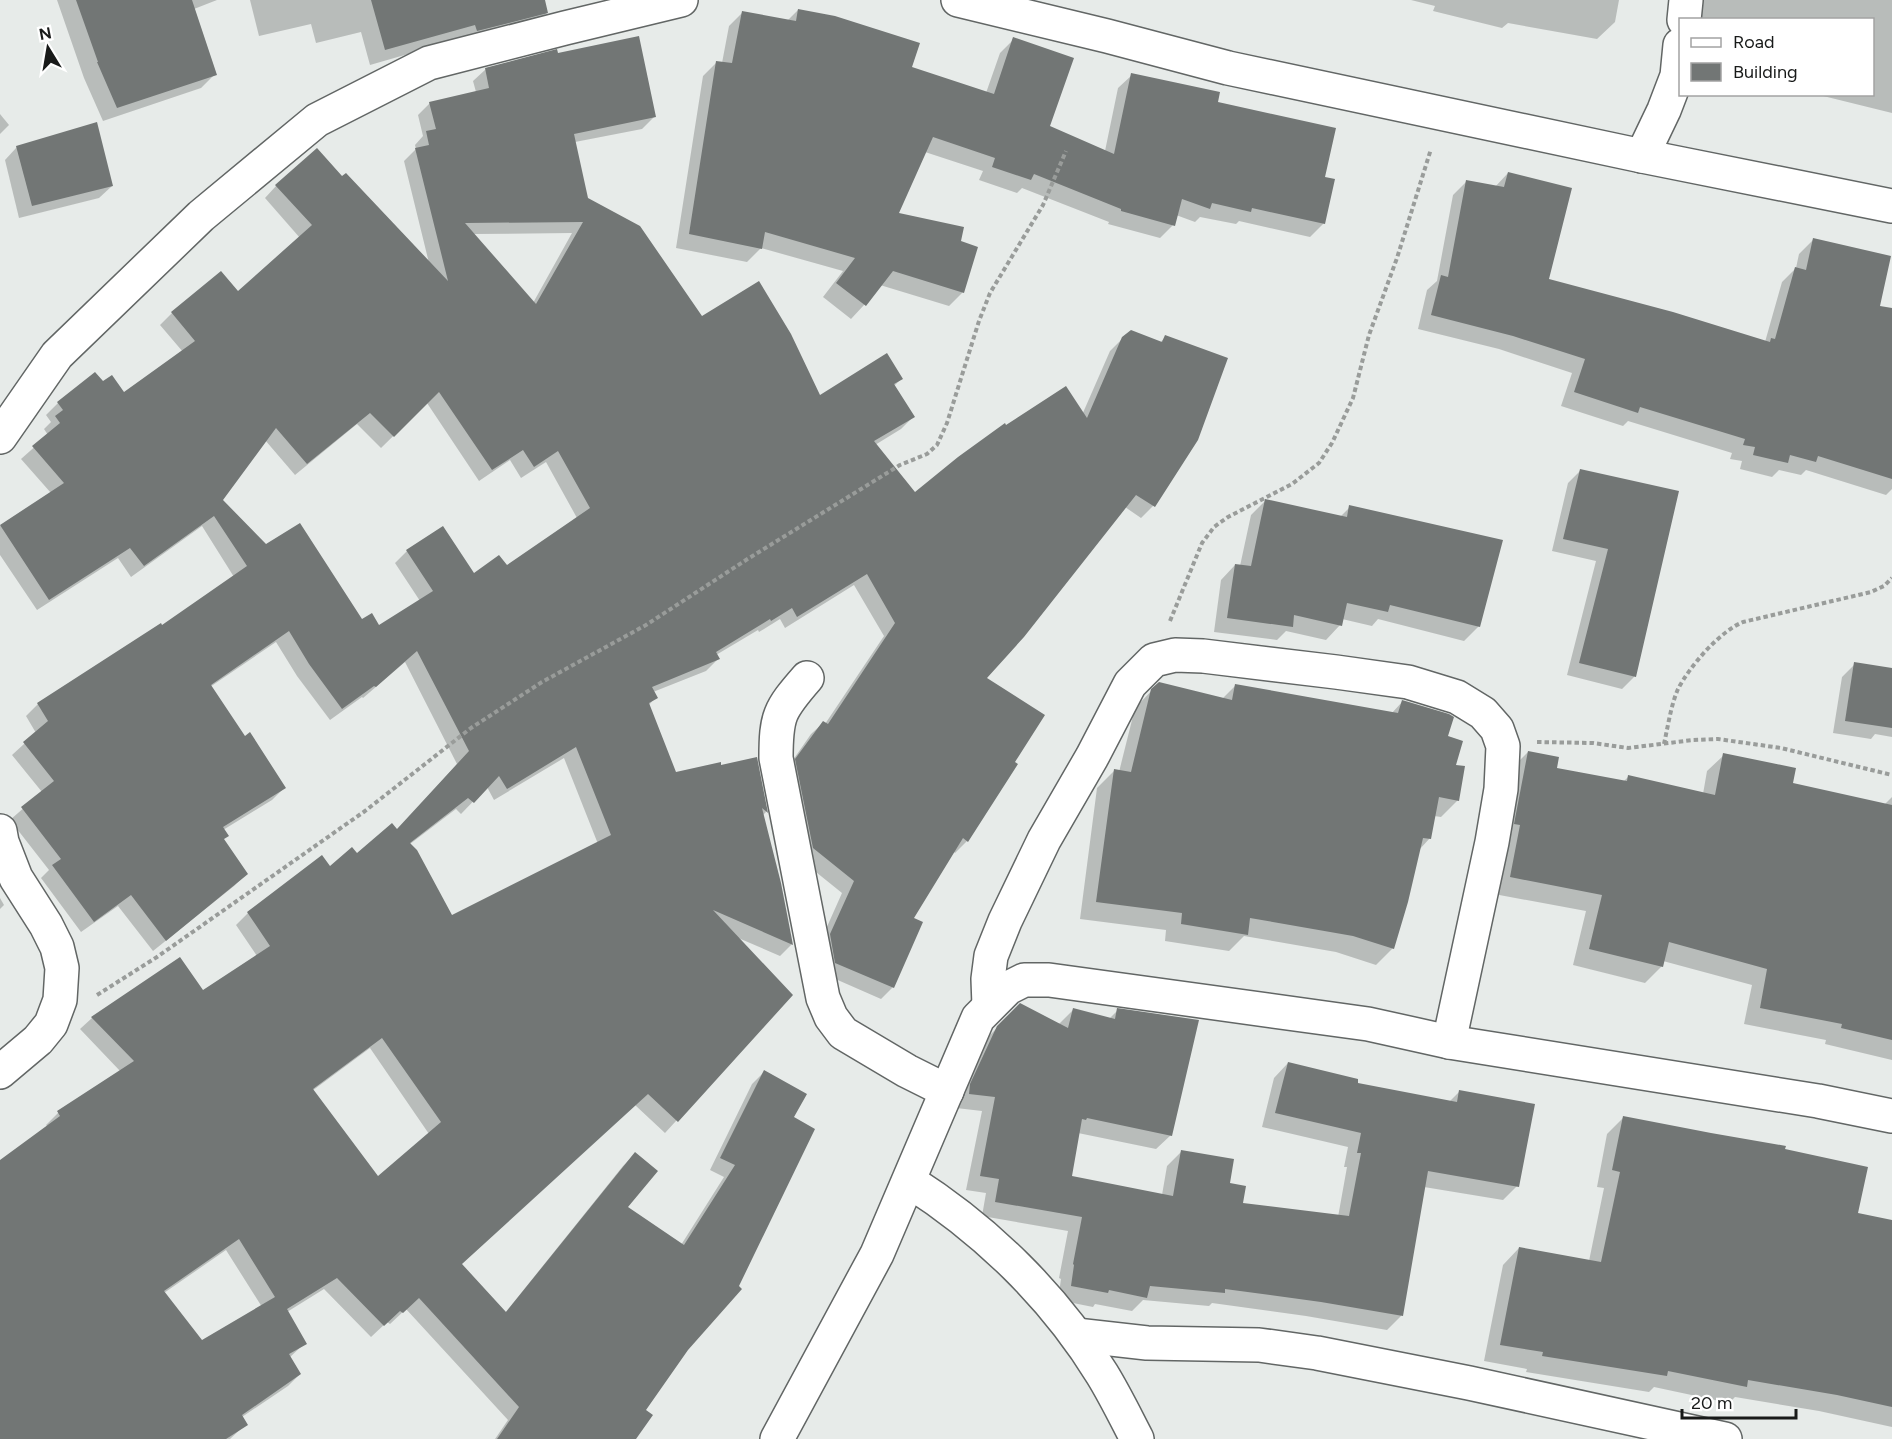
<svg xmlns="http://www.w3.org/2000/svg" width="1892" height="1439" font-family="Figtree,sans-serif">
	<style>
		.shadow { fill: #0003; fill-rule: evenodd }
		.building { fill: #727675; fill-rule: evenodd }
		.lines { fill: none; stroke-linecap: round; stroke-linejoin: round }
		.minor-casing { stroke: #626665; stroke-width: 36 }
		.path { stroke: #999c9a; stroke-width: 4; stroke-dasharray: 4.5 3; stroke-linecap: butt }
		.minor { stroke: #fff; stroke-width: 33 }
	</style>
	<rect width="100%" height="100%" fill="#e7ebe9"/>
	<g class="shadow">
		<path d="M 57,0 L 217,0 L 194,9 L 215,74 L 201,88 L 103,121 L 84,78 Z"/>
		<path d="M 250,0 L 543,0 L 547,13 L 531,28 L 460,39 L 370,65 L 361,32 L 316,43 L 311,24 L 259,36 Z"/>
		<path d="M 1411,0 L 1619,0 L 1615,22 L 1597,39 L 1508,23 L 1502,28 L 1433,11 L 1435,6 Z"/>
		<path d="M 1693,0 L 1892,0 L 1892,113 L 1815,94 L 1872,94 L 1872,20 L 1687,20 Z"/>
		<path d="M 798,10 L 910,68 L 986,93 L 1000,53 L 1014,39 L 1048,127 L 1105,151 L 1118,88 L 1132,75 L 1216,104 L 1323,178 L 1324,223 L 1310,237 L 1239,221 L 1236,224 L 1200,217 L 1195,222 L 1176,215 L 1173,225 L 1160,238 L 1108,224 L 1109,222 L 1022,188 L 1017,193 L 979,180 L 983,171 L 925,152 L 897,214 L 959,243 L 963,292 L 949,306 L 880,285 L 864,305 L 851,319 L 823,297 L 843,271 L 761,248 L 747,262 L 676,248 L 703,76 L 717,62 L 722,63 L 729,26 L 742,13 L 787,21 Z"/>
		<path d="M 557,54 L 654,117 L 642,129 L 575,142 L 586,199 L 702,318 L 819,397 L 901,379 L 894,386 L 913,417 L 901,429 L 875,445 L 914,494 L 1006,427 L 1082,415 L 1110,351 L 1123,338 L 1160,343 L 1165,337 L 1197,439 L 1153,506 L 1141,518 L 1125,507 L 984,678 L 967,841 L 955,853 L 953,851 L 912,919 L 893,987 L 881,999 L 824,974 L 818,947 L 842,893 L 801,860 L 784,773 L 811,734 L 823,723 L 825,724 L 884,636 L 854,585 L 785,628 L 780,619 L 759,632 L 758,630 L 716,655 L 718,659 L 706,671 L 653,692 L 656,697 L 648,706 L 675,774 L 720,767 L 756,758 L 766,812 L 762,816 L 792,944 L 780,956 L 736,937 L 791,995 L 665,1133 L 635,1105 L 460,1264 L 505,1313 L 623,1166 L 635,1154 L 626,1207 L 681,1245 L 724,1177 L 710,1170 L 752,1084 L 764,1072 L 791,1118 L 687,1350 L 644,1410 L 634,1439 L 495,1439 L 508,1420 L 406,1309 L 390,1324 L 387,1322 L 371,1337 L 324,1289 L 287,1312 L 305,1343 L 289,1358 L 300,1374 L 288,1386 L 242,1417 L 246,1424 L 230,1439 L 0,1439 L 0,1162 L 48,1127 L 46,1125 L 58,1113 L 121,1072 L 80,1029 L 92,1018 L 202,992 L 257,956 L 236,925 L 248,913 L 330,868 L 357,855 L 397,831 L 457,764 L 405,662 L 363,698 L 362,697 L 330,720 L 297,676 L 276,642 L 210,687 L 244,738 L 284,788 L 272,800 L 223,830 L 223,840 L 246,874 L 234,886 L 153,951 L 118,906 L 81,932 L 41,878 L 49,870 L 10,820 L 42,792 L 12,755 L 36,733 L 26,716 L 38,704 L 162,627 L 234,577 L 202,526 L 131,577 L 118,558 L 37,610 L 0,555 L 0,526 L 51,493 L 21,459 L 48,435 L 44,429 L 51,422 L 46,415 L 58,403 L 95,374 L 103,383 L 124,394 L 183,352 L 160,325 L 172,313 L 237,293 L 300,238 L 265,198 L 276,186 L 342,178 L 429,263 L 404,161 L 416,149 L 415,145 L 423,136 L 418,115 L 430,103 L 476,92 L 473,81 L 486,69 ZM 572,233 L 533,303 L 473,234 ZM 427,403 L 479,481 L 510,460 L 521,478 L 546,462 L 577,518 L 506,567 L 473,575 L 407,551 L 395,563 L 420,601 L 378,627 L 362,622 L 266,546 L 221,500 L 265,440 L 295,475 L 357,424 L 381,448 ZM 564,758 L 598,844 L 452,917 L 410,844 L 456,809 L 461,814 L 487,787 L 494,800 ZM 370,1048 L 429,1134 L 378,1178 L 312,1091 ZM 226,1250 L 262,1307 L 201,1342 L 164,1293 Z"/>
		<path d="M 0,114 L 9,125 L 0,134 Z"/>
		<path d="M 17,147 L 112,186 L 99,198 L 19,218 L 5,160 Z"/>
		<path d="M 1508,173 L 1547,280 L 1765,342 L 1782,282 L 1796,268 L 1799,254 L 1813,240 L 1864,364 L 1892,372 L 1892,489 L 1886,495 L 1806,470 L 1801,475 L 1779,470 L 1772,477 L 1740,469 L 1742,461 L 1730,459 L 1732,453 L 1628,421 L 1623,426 L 1561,406 L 1572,373 L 1499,349 L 1418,329 L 1427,290 L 1437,281 L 1453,195 L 1467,181 L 1495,187 Z"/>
		<path d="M 1580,471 L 1678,492 L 1634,677 L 1622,689 L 1567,675 L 1596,561 L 1552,551 L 1568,483 Z"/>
		<path d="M 1265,501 L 1340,517 L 1350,507 L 1479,626 L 1464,641 L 1378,619 L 1372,626 L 1342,619 L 1340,625 L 1326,640 L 1286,631 L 1277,640 L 1214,632 L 1221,580 L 1235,565 L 1240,566 L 1251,515 Z"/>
		<path d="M 1855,664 L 1892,670 L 1892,737 L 1875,734 L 1871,739 L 1833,733 L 1842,677 Z"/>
		<path d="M 1159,683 L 1222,699 L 1236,685 L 1391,714 L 1402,702 L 1446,737 L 1454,766 L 1458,800 L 1441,817 L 1434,816 L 1430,838 L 1419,850 L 1393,948 L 1376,965 L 1336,952 L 1244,936 L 1229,951 L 1165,941 L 1166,930 L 1080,919 L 1097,788 L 1114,771 L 1119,772 L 1135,708 Z"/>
		<path d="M 1528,752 L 1555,769 L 1623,782 L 1628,777 L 1703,794 L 1707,771 L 1724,755 L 1791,784 L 1884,805 L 1892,797 L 1892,1060 L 1825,1044 L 1826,1040 L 1744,1024 L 1752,985 L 1663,961 L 1662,966 L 1645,983 L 1573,965 L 1586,911 L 1494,894 L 1511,769 Z"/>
		<path d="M 0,898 L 4,905 L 0,909 Z"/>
		<path d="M 1020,1005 L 1059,1024 L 1074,1009 L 1109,1019 L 1118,1010 L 1171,1135 L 1156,1149 L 1078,1133 L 1070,1177 L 1162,1195 L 1167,1166 L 1181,1152 L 1228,1185 L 1241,1205 L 1338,1217 L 1347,1167 L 1344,1167 L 1348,1147 L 1262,1127 L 1274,1078 L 1288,1063 L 1356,1084 L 1449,1102 L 1460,1091 L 1517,1186 L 1503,1200 L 1424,1187 L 1401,1316 L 1387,1330 L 1306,1316 L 1212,1303 L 1209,1306 L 1143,1300 L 1132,1311 L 1095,1304 L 1093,1307 L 1058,1300 L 1061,1279 L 1059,1278 L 1068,1231 L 982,1216 L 986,1193 L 966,1190 L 982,1111 L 956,1108 L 983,1042 Z"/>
		<path d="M 1624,1117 L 1784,1150 L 1856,1214 L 1892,1221 L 1892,1427 L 1819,1411 L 1735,1397 L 1729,1403 L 1654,1387 L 1649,1392 L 1526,1372 L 1527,1369 L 1484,1361 L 1503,1265 L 1519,1248 L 1589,1261 L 1604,1188 L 1597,1187 L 1607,1134 Z"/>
	</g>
	<g class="building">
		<path d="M 76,0 L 192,0 L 217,75 L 117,108 L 97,62 L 98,62 Z"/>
		<path d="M 371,0 L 545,0 L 548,13 L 477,31 L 475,25 L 385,50 Z"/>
		<path d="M 798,9 L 835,16 L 920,43 L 912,67 L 994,94 L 1013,37 L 1074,58 L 1050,126 L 1114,154 L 1131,73 L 1220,92 L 1218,102 L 1336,128 L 1325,177 L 1335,179 L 1325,224 L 1252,208 L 1251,212 L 1212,203 L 1210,209 L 1182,199 L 1175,226 L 1121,211 L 1121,209 L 1034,174 L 1031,180 L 992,167 L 995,158 L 933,137 L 899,213 L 964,227 L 961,241 L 978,247 L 964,293 L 893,271 L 866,306 L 836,283 L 855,258 L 765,232 L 762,249 L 689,234 L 716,61 L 732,63 L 742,11 L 796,21 Z"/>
		<path d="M 639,36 L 656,117 L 574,134 L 588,198 L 640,226 L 702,316 L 759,281 L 791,334 L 820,395 L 887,353 L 903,379 L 894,384 L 915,417 L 874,441 L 915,492 L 958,457 L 1005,423 L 1006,425 L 1066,386 L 1087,418 L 1122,337 L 1131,330 L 1162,342 L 1165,335 L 1228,358 L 1198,440 L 1155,507 L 1136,495 L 1024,637 L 987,678 L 1045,715 L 1015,762 L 1018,764 L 968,842 L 963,838 L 914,918 L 923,922 L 894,988 L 835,963 L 830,934 L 854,881 L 813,848 L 795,759 L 823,721 L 828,724 L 895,623 L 867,574 L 797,617 L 792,608 L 771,621 L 770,619 L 716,652 L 720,659 L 652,687 L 658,698 L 649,703 L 676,772 L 721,762 L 721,765 L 757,757 L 768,813 L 762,808 L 781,883 L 793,945 L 713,910 L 793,995 L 678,1122 L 648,1094 L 462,1264 L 506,1312 L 635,1152 L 658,1171 L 628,1207 L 684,1245 L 735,1165 L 720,1158 L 764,1070 L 807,1094 L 794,1117 L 815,1129 L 739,1286 L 742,1289 L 688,1350 L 646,1410 L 653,1415 L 636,1439 L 497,1439 L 519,1407 L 419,1298 L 403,1313 L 400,1311 L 384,1326 L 337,1278 L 287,1309 L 307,1344 L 289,1354 L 301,1374 L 242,1415 L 248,1425 L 226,1439 L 0,1439 L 0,1160 L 60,1116 L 57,1111 L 134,1061 L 91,1017 L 180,957 L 203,990 L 270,946 L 247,912 L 322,855 L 330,866 L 352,847 L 357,853 L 392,823 L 397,829 L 469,751 L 417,651 L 376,687 L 374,686 L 342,709 L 309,664 L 289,631 L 211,685 L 245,736 L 250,732 L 286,788 L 223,827 L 229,836 L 224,839 L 248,874 L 166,941 L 131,895 L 94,922 L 52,865 L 61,859 L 21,807 L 54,781 L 23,742 L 48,721 L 37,703 L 161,623 L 162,625 L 247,566 L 214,516 L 144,566 L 130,548 L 49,600 L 0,525 L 64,483 L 32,446 L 60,423 L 55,416 L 63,410 L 57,402 L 95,372 L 103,381 L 112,375 L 124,392 L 195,341 L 171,312 L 221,271 L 238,291 L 312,225 L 275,185 L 317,148 L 342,176 L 346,173 L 448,281 L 415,148 L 429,145 L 426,131 L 436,129 L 429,102 L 489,88 L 485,68 L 557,49 L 558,53 ZM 583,222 L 536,304 L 465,223 ZM 439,392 L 492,470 L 523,450 L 534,467 L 558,451 L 590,508 L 507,565 L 499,555 L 474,573 L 443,526 L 406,550 L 433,591 L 379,625 L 372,613 L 362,619 L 300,523 L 266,544 L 223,500 L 276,428 L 307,464 L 370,413 L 394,437 ZM 576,747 L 611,835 L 452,915 L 417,850 L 410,843 L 468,798 L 474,803 L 499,776 L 507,789 ZM 382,1038 L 441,1122 L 378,1176 L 313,1089 ZM 239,1239 L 275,1297 L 202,1340 L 164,1291 Z"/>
		<path d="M 97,122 L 113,186 L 32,206 L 16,146 Z"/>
		<path d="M 1508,172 L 1572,188 L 1549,279 L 1673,312 L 1770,342 L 1771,338 L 1775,339 L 1795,267 L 1806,270 L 1813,238 L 1891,256 L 1880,306 L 1892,308 L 1892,479 L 1818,456 L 1816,462 L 1790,455 L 1788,463 L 1753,455 L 1755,447 L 1743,445 L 1745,439 L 1640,407 L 1638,413 L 1574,392 L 1585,359 L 1513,336 L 1431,315 L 1441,275 L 1448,277 L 1466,180 L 1504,187 Z"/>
		<path d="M 1580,469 L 1679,491 L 1636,677 L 1579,663 L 1608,549 L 1563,539 Z"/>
		<path d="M 1265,499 L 1347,517 L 1349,505 L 1503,540 L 1480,627 L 1390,605 L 1388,612 L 1347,603 L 1342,626 L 1294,615 L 1293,627 L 1227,618 L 1235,564 L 1251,566 Z"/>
		<path d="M 1854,662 L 1892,668 L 1892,728 L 1845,721 Z"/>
		<path d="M 1159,682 L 1232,700 L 1235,684 L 1398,713 L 1402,700 L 1449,714 L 1454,717 L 1448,736 L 1463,741 L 1456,765 L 1465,766 L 1459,801 L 1439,797 L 1431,839 L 1423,838 L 1408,902 L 1394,949 L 1353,936 L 1250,918 L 1248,935 L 1181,924 L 1182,913 L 1096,902 L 1114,769 L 1131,772 L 1151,689 Z"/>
		<path d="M 1528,751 L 1559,757 L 1557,768 L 1627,781 L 1628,775 L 1715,795 L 1723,753 L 1796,768 L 1793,783 L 1892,805 L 1892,1040 L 1841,1028 L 1842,1024 L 1760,1008 L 1767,969 L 1669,942 L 1663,967 L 1589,949 L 1602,895 L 1510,877 L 1520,825 L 1514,824 Z"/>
		<path d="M 1020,1003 L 1068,1028 L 1073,1008 L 1115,1019 L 1117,1008 L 1199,1020 L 1172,1136 L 1087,1118 L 1086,1120 L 1082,1119 L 1072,1176 L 1173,1196 L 1181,1150 L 1234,1159 L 1230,1183 L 1246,1186 L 1243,1203 L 1349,1216 L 1361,1153 L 1357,1153 L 1361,1133 L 1275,1113 L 1288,1062 L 1358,1079 L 1358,1083 L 1457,1102 L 1459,1090 L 1535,1104 L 1519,1187 L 1428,1171 L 1403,1316 L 1321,1302 L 1225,1289 L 1225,1293 L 1150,1286 L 1147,1298 L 1109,1290 L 1108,1293 L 1071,1286 L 1074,1265 L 1073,1264 L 1082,1217 L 995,1202 L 999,1179 L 980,1176 L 995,1097 L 969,1094 L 970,1084 L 997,1026 Z"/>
		<path d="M 1623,1116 L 1711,1133 L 1786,1146 L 1785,1149 L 1868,1167 L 1858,1213 L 1892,1220 L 1892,1407 L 1837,1395 L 1748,1380 L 1747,1387 L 1668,1371 L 1667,1376 L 1542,1356 L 1543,1352 L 1500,1345 L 1519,1247 L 1601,1262 L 1620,1172 L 1612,1170 Z"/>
	</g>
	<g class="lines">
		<g class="minor-casing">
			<g id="minor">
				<path d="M 958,0 L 1107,36 L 1228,68 L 1642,156 L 1892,206"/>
				<path d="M 1684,20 L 1686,0"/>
				<path d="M 1642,156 L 1664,110 L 1677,76 L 1680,45"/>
				<path d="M 0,437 L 57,355 L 201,216 L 317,120 L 429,63 L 565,28 L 681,0"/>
				<path d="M 807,678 C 779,710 776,716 776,758 L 823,998 L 831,1017 L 843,1033 L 907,1071 L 947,1091"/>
				<path d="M 0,831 L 2,842 L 16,878 L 46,925 L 57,947 L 62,968 L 60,1000 L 51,1024 L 38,1040 L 0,1072"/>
				<path d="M 989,1006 L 988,979 L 991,956 L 1005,921 L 1044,840 L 1092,757 L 1130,684 L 1154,660 L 1175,655 L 1203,656 L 1336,672 L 1408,682 L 1457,697 L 1483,713 L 1497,729 L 1503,746 L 1501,789 L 1492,842 L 1449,1042"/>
				<path d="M 909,1181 C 986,1230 1054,1296 1102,1374 C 1115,1395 1126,1418 1137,1439"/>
				<path d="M 1076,1335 L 1147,1343 L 1259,1345 L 1317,1353 L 1469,1383 L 1725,1439"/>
				<path d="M 777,1439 L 877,1254 L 978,1018 L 1008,988 L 1024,980 L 1049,980 L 1368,1024 L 1449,1042 L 1818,1101 L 1892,1116"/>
			</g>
		</g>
		<g class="path">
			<path d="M 1170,621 L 1202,543 L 1214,527 L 1228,517 L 1292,484 L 1319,463 L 1332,443 L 1353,398 L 1369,335 L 1397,258 L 1431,149"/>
			<path d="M 1537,742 L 1593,743 L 1628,748 L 1693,740 L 1718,739 L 1781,748 L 1892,775"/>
			<path d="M 1664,744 C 1668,726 1671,705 1678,689 C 1690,666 1719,632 1743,622 L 1871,592 L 1884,586 L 1892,578"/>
			<path d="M 97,995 L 157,957 L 365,811 L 471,728 L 542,682 L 646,625 L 746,560 L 900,465 L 927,454 L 937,445 L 947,423 L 979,321 L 990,293 L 1043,205 L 1066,151"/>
		</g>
		<use href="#minor" class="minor"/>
	</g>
	<rect x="1679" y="18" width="195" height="78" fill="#ffffff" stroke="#a3a3a3" stroke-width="1.5"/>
	<rect x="1691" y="38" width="30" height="9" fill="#ffffff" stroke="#a3a3a3" stroke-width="1.5"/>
	<text x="1733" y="48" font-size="18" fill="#181a19">Road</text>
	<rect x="1691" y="63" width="30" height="18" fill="#727675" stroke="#a3a3a3" stroke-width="1.5"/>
	<text x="1733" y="78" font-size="18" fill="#181a19">Building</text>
	<g transform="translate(48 48) rotate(349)" stroke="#ffffff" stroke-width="4.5" paint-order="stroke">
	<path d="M0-4.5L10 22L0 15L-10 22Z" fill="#181a19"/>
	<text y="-9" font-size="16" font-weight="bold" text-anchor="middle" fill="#181a19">N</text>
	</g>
	<path d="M1682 1409v9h114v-9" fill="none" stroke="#181a19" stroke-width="3"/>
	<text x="1691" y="1409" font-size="18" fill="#181a19" stroke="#ffffff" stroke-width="4.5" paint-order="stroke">20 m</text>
</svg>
